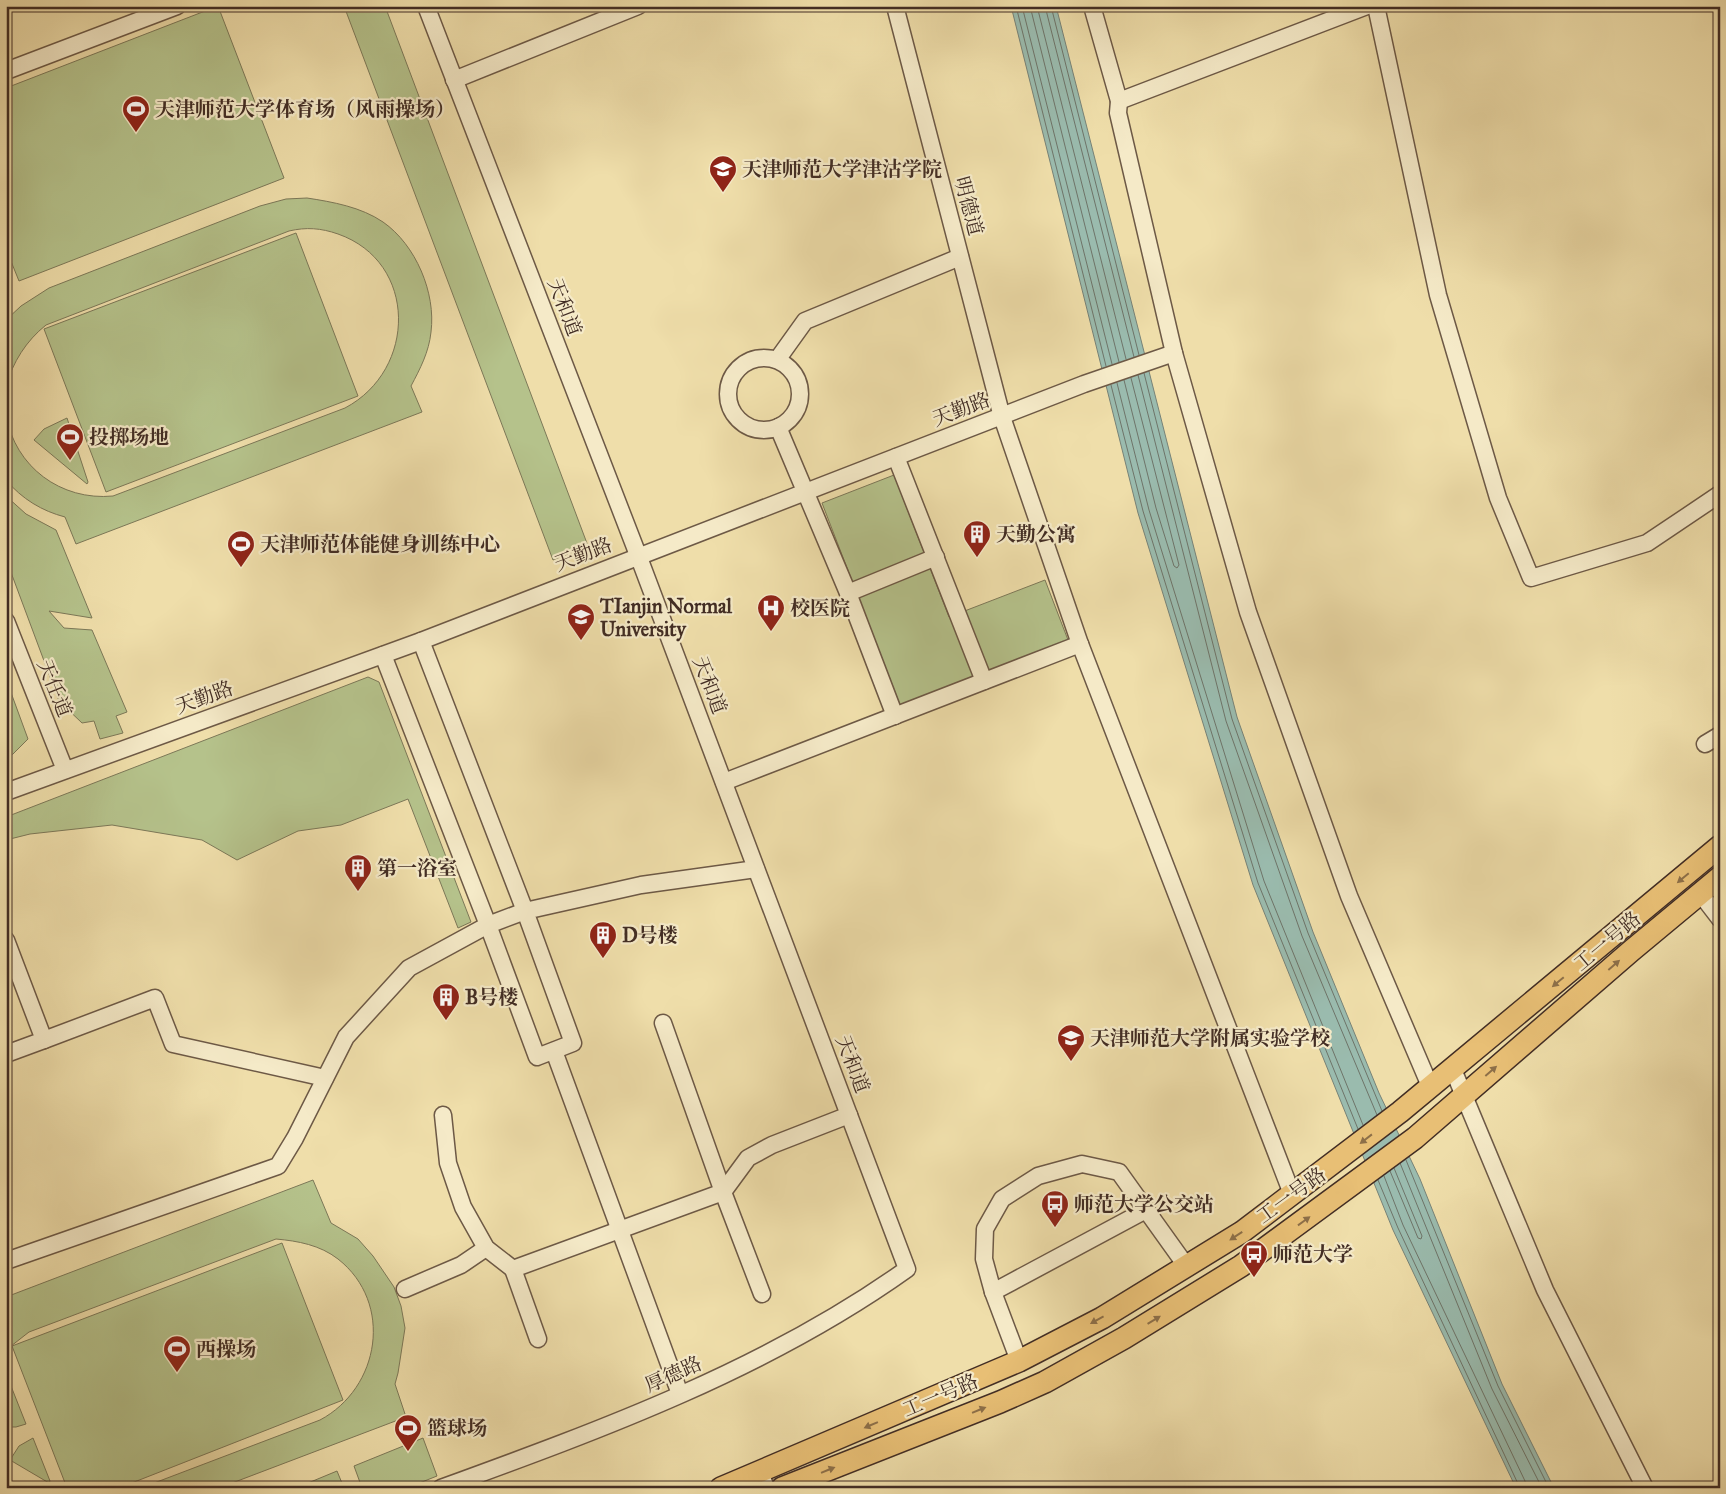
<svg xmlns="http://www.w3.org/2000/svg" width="1726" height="1494" font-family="'IM FELL Great Primer','Noto Serif SC',serif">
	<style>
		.green { fill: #b5c28b; stroke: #7c7858 }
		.water { fill: #9abbae; stroke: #778277 }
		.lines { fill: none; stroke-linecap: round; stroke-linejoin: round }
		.shore { stroke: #6e7469; stroke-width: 1 }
		.minor-casing { stroke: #6d5946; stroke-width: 19 }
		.major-casing { stroke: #422d24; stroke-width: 24 }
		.minor { stroke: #f5eac8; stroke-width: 16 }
		.major { stroke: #e8bf75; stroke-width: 21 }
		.oneway { fill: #8d6f48 }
		.labels { text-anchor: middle; stroke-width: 4.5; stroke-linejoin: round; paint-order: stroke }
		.poi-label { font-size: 20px; font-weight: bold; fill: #422d24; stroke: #f5eac8; text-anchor: start }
		.street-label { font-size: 20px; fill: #422d24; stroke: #f5eac8 }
	</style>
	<rect width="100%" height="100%" fill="#efdeaa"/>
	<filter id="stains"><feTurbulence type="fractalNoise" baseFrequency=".004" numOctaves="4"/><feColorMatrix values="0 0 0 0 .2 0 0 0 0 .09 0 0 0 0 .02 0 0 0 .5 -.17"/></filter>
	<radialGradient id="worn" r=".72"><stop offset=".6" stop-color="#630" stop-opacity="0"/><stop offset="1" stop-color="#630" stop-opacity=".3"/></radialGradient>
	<g class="green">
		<path d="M 218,6 L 284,178 L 19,281 L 6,249 L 6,88 Z"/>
		<path d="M 344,6 L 385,6 L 588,546 L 553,560 Z"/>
		<path d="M 307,198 C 333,202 361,207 383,222 C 416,245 436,293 431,332 C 429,352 420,369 411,386 L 422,412 L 76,544 L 65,517 C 42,511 22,499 6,480 L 6,415 C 15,467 61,501 113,496 L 345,408 C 417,370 418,262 338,234 C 321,228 306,227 289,231 L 46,325 C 26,341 13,362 6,386 L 6,320 L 21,306 L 49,288 L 260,206 L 286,199 Z"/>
		<path d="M 296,233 L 358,396 L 106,492 L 44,329 Z"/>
		<path d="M 67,418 L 88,482 L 87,484 L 34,440 L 44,429 Z"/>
		<path d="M 894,475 L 949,617 L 1045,580 L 1068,640 L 900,705 L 822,503 Z"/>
		<path d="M 6,496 L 26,514 L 56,530 L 92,618 L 49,611 L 64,628 L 92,630 L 127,712 L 116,716 L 123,733 L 100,739 L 94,721 L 82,723 L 59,701 L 6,559 Z"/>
		<path d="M 368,677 L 379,682 L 471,922 L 458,928 L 408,799 L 341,825 L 298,831 L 237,860 L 202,840 L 112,825 L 30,834 L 6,840 L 6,817 Z"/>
		<path d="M 6,679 L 28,739 L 6,761 Z"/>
		<path d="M 313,1180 L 331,1223 L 358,1239 L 373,1256 L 394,1287 L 401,1306 L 405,1328 L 398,1373 L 395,1384 L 406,1417 L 219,1488 L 141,1488 L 320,1420 C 380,1388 394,1303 338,1259 C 320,1245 298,1241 276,1239 L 29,1332 L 6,1350 L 6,1297 Z"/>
		<path d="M 282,1243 L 343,1400 L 119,1488 L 67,1488 L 12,1346 Z"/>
		<path d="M 6,1381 L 9,1381 L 26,1424 L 16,1427 L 6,1427 Z"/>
		<path d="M 33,1438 L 50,1481 L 49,1483 L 10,1460 L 19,1446 Z"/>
		<path d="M 423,1438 L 437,1476 L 407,1488 L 362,1488 L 354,1466 Z"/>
		<path d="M 337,1471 L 344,1488 L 296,1488 Z"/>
	</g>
	<path class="water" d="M 1011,6 L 1056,6 L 1237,717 L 1313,932 L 1379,1093 L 1420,1179 L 1502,1384 L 1554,1488 L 1516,1488 L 1393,1230 L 1253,885 L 1138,513 Z"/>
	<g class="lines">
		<g class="shore">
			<path d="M 1016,6 L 1106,366"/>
			<path d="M 1022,6 L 1112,364"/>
			<path d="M 1030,6 L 1119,362"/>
			<path d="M 1037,6 L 1126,359"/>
			<path d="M 1045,6 L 1134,357"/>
			<path d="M 1051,6 L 1139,355"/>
			<path d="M 1144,373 L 1232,719 L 1308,933 L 1382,1111"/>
			<path d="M 1138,375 L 1226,721 L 1302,936 L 1377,1115"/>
			<path d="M 1124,380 L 1156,508 L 1174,566 L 1177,568 L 1179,565 L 1131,378"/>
			<path d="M 1117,383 L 1149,510 L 1264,881 L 1363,1125"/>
			<path d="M 1111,385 L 1143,511 L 1258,883 L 1358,1129"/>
			<path d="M 1406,1160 L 1498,1386 L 1549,1488"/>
			<path d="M 1400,1163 L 1492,1389 L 1542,1488"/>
			<path d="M 1390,1171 L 1418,1238 L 1421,1239 L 1422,1236 L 1394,1168"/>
			<path d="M 1384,1176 L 1403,1225 L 1525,1481 L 1526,1488"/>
			<path d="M 1378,1180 L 1398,1228 L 1520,1488"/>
		</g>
		<g class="minor-casing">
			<g id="minor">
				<path d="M 426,6 L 638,555 L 907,1269 C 767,1369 603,1429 441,1488"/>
				<path d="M 895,6 L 1002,417 L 1080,644 L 1292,1194"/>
				<path d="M 1092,6 L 1119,101 L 1118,113 L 1174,353 L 1248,612 L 1349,896 L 1430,1086"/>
				<path d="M 1376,6 L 1438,295 L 1498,498 L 1531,578 L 1647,543 L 1720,494"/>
				<path d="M 6,71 L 177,6"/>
				<path d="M 454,80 L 638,6"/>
				<path d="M 1119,101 L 1367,6"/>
				<circle cx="764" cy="394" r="36"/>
				<path d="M 777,360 L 805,321 L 960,257"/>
				<path d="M 778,427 L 848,593 L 895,716"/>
				<path d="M 896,457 L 984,681"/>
				<path d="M 848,593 L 936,557"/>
				<path d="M 6,621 L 65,770"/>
				<path d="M 383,655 L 488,925 L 537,1057 L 573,1043 L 525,911 L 641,885 L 756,869"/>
				<path d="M 1705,744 L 1720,735"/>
				<path d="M 724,782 L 1080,644"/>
				<path d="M 6,792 L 421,641 L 1084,384 L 1174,353"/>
				<path d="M 1700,893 L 1720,919"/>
				<path d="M 6,940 L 44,1040 L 6,1054"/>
				<path d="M 44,1040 L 155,998 L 173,1044 L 325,1078"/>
				<path d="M 554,1051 L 680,1394"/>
				<path d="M 1452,1067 L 1545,1290 L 1645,1488"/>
				<path d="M 443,1115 L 448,1163 L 463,1207 L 486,1248 L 513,1269 L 723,1192 L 663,1023"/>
				<path d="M 6,1261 L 278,1166 L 295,1138 L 346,1037 L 409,968 L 488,925 L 525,911 L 421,641"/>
				<path d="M 513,1269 L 538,1339"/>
				<path d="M 405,1289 L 461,1265 L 486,1248"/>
				<path d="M 993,1292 L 1146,1210"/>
				<path d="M 762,1294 L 723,1192 L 748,1158 L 772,1145 L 849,1115"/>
				<path d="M 1019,1361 L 993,1292 L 984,1259 L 985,1229 L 1002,1199 L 1038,1176 L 1082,1164 L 1119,1172 L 1187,1267"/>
				<path d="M 760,1472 L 766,1488"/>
			</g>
		</g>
		<g class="major-casing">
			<g id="major">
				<path d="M 721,1488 L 1019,1361 L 1102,1318 L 1242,1232 L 1400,1112 L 1720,846"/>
				<path d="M 782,1488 L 1000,1402 L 1045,1382 L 1124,1338 L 1241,1266 L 1415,1138 L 1631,951 L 1720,877"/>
			</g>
		</g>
		<use href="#minor" class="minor"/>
		<use href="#major" class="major"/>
	</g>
	<defs><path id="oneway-solid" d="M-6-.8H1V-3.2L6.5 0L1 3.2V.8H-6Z" transform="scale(1.25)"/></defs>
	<g class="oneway">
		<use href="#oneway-solid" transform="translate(1683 878) rotate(140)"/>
		<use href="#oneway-solid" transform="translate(1614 965) rotate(-41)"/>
		<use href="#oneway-solid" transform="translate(1558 982) rotate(140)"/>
		<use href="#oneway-solid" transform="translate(1491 1071) rotate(-41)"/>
		<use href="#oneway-solid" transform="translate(1366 1139) rotate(142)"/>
		<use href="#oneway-solid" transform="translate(1304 1221) rotate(-36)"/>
		<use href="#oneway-solid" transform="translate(1236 1236) rotate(147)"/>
		<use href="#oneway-solid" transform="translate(1097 1320) rotate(151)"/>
		<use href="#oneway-solid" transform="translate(1154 1320) rotate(-31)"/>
		<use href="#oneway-solid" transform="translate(979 1410) rotate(-22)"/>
		<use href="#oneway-solid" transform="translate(871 1425) rotate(157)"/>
		<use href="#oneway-solid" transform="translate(828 1470) rotate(-22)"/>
	</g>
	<defs>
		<g id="stadium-pin" transform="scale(1.4375)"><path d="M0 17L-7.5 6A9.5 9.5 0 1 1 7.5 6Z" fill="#8f2418" stroke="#f5eac8"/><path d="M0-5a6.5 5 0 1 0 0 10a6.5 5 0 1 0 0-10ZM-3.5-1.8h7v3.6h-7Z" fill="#fff"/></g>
		<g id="university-pin" transform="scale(1.4375)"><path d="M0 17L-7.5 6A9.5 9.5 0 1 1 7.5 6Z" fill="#8f2418" stroke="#f5eac8"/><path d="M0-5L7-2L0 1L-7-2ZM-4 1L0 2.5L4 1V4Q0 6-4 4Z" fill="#fff"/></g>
		<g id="building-pin" transform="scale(1.4375)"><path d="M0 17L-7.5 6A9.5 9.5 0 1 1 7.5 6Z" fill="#8f2418" stroke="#f5eac8"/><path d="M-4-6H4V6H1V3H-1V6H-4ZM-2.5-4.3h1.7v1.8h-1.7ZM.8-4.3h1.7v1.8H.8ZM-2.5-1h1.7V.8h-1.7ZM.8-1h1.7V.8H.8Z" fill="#fff"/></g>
		<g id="hospital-pin" transform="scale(1.4375)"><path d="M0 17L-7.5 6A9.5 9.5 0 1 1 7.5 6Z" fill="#8f2418" stroke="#f5eac8"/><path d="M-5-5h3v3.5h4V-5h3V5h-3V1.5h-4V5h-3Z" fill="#fff"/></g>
		<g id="school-pin" transform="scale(1.4375)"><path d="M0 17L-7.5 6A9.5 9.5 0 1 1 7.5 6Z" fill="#8f2418" stroke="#f5eac8"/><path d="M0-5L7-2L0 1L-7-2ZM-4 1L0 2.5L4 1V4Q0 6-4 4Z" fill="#fff"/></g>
		<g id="bus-pin" transform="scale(1.4375)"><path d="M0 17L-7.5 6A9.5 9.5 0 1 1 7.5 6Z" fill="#8f2418" stroke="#f5eac8"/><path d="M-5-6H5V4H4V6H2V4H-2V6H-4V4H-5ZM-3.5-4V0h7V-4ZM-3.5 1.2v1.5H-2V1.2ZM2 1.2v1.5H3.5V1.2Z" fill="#fff"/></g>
	</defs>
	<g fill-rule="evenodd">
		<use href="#stadium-pin" x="136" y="109"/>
		<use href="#university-pin" x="723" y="169"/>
		<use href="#stadium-pin" x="70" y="437"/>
		<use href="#building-pin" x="977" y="534"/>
		<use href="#stadium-pin" x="241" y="544"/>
		<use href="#hospital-pin" x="771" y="608"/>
		<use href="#university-pin" x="581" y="617"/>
		<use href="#building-pin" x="358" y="868"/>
		<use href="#building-pin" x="603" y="935"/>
		<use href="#building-pin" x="446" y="997"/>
		<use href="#school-pin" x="1071" y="1038"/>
		<use href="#bus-pin" x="1055" y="1204"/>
		<use href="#bus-pin" x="1254" y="1254"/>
		<use href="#stadium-pin" x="177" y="1349"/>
		<use href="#stadium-pin" x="408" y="1428"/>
	</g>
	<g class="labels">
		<g class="poi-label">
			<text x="155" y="116">天津师范大学体育场（风雨操场）</text>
			<text x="742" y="176">天津师范大学津沽学院</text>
			<text x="89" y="444">投掷场地</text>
			<text x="996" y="541">天勤公寓</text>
			<text x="260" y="551">天津师范体能健身训练中心</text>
			<text x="600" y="613">TIanjin Normal<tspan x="600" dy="23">University</tspan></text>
			<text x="790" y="615">校医院</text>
			<text x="377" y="875">第一浴室</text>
			<text x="622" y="942">D号楼</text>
			<text x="465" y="1004">B号楼</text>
			<text x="1090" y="1045">天津师范大学附属实验学校</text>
			<text x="1074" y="1211">师范大学公交站</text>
			<text x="1273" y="1261">师范大学</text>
			<text x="196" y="1356">西操场</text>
			<text x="427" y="1435">篮球场</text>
		</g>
		<g class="street-label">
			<text transform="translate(969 206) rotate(75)" y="7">明德道</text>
			<text transform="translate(565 307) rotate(69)" y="7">天和道</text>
			<text transform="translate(961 409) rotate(-21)" y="7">天勤路</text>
			<text transform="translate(583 554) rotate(-21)" y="7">天勤路</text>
			<text transform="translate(710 685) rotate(69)" y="7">天和道</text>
			<text transform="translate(55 688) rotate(68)" y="7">天任道</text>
			<text transform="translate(204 697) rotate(-20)" y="7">天勤路</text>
			<text transform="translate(1607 941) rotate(-40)" y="7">工一号路</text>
			<text transform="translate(853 1064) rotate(69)" y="7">天和道</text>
			<text transform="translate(1291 1195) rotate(-36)" y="7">工一号路</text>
			<text transform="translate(673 1374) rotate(-24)" y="7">厚德路</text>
			<text transform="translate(940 1395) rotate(-23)" y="7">工一号路</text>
		</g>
	</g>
	<rect width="1726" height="1494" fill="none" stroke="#efdeaa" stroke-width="25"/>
	<rect x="8" y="8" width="1711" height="1479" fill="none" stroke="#422d24" stroke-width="2.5"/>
	<rect x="12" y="12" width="1701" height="1469" fill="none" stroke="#422d24"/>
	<rect width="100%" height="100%" filter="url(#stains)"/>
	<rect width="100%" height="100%" fill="url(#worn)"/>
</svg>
